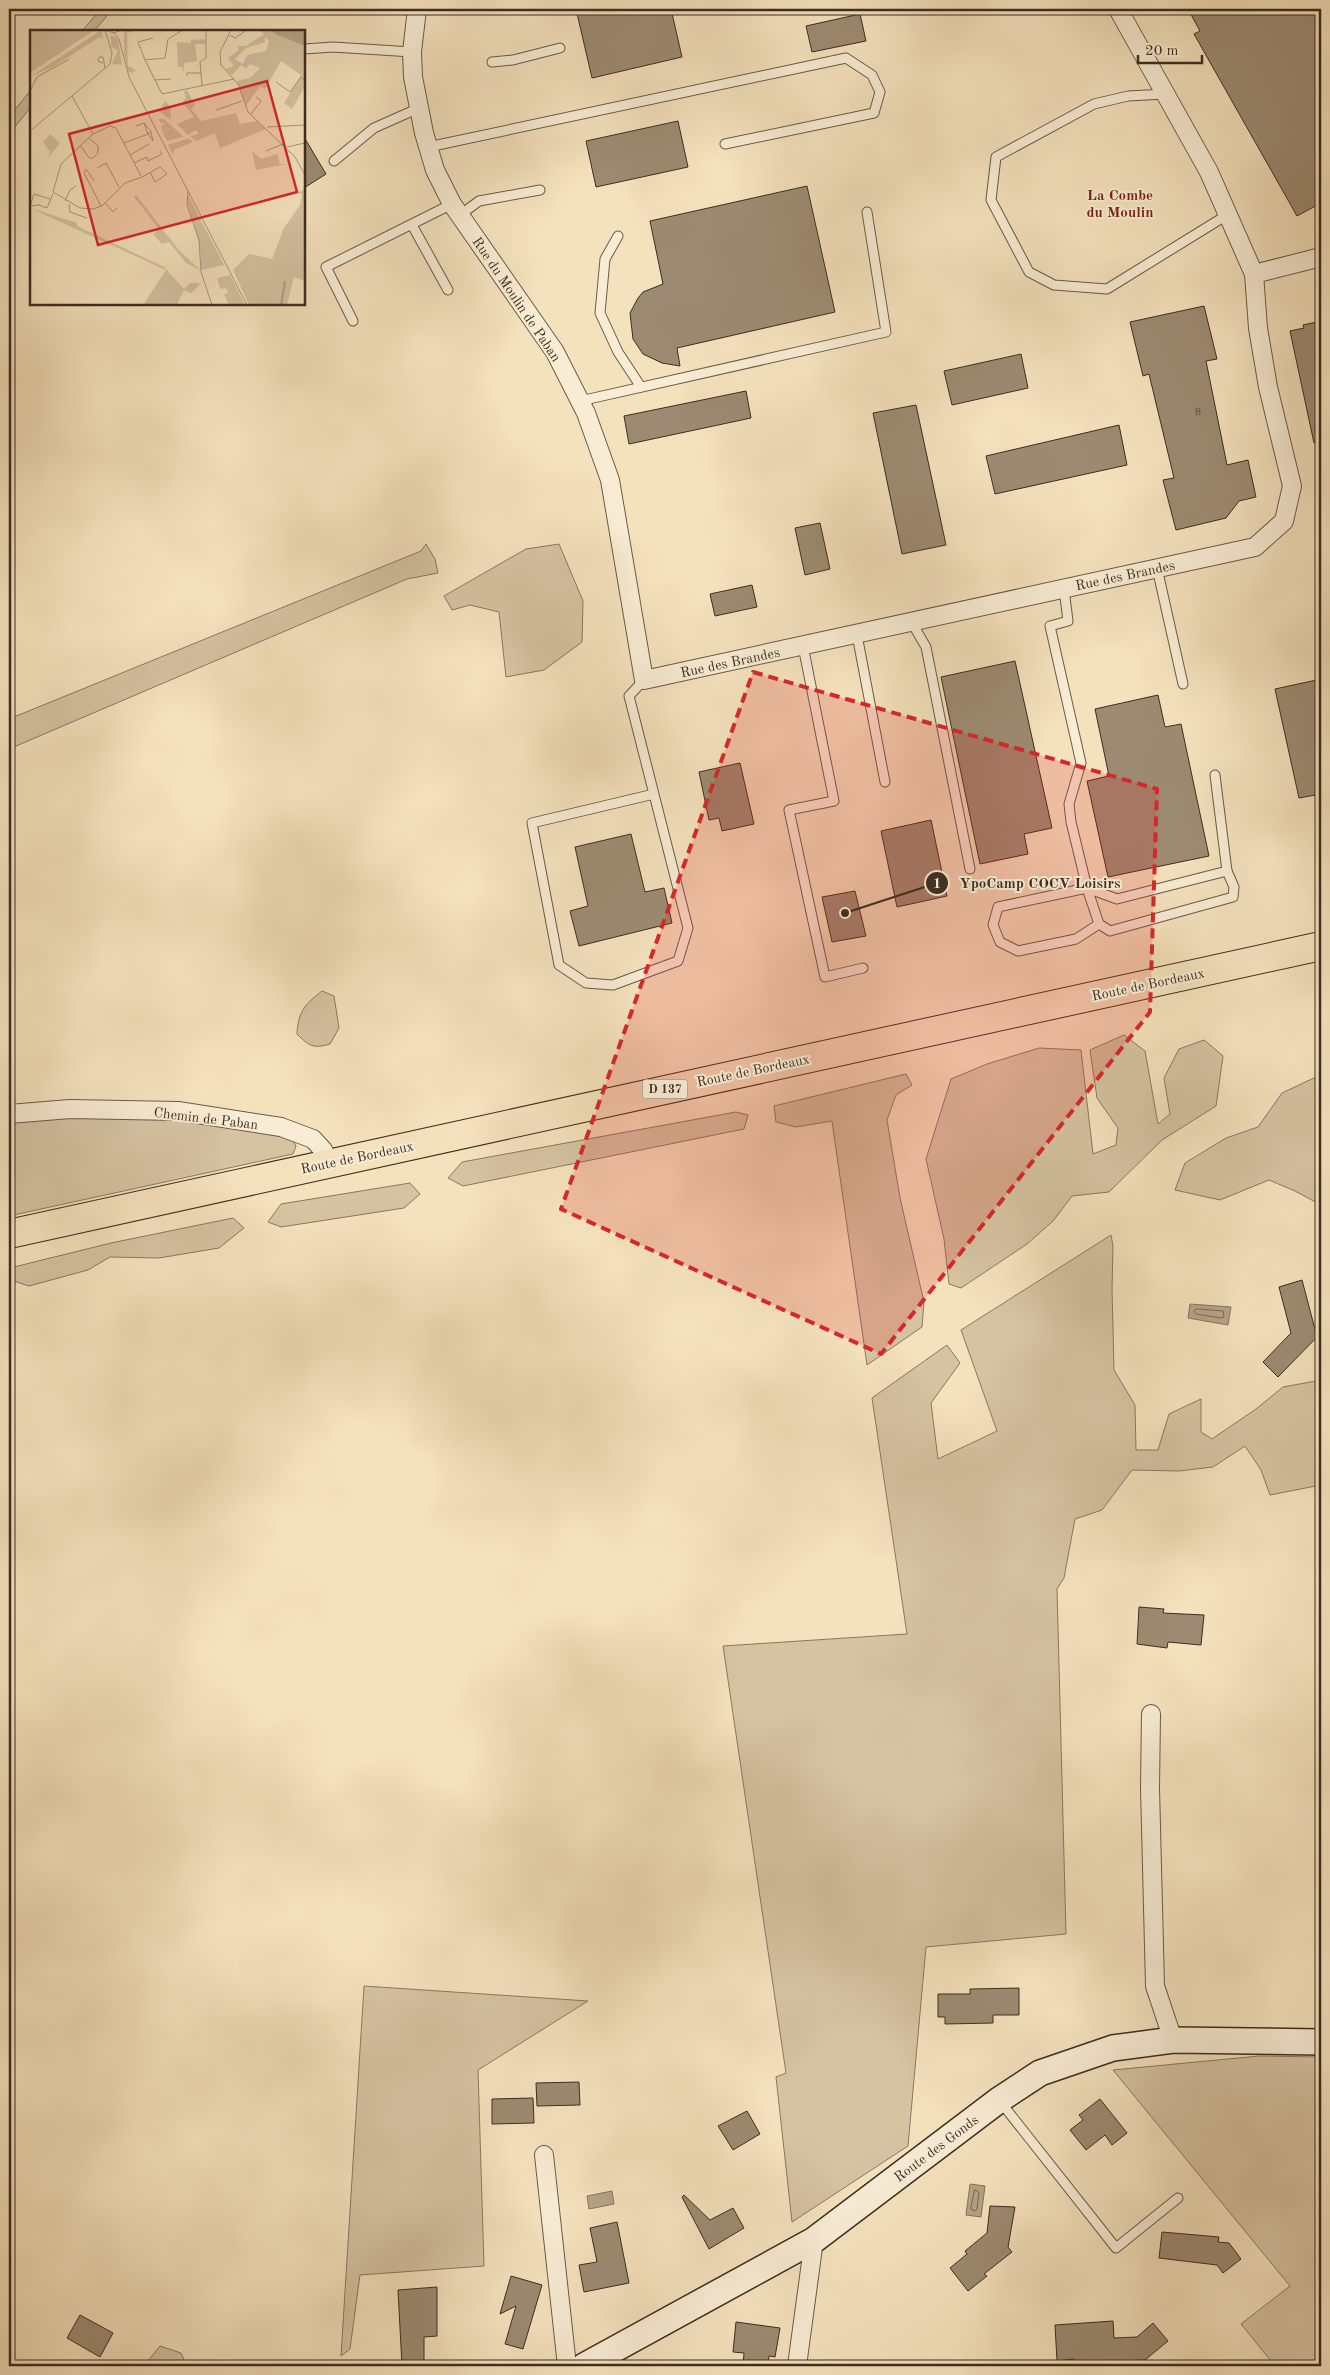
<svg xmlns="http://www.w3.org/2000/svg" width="1330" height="2375" font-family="'Old Standard TT',serif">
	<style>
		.green { fill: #d5c3a2; stroke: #897861 }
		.water { fill: #b6a488; stroke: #86745e }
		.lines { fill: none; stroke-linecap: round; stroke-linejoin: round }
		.shore { stroke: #7a6854; stroke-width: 1 }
		.building { fill: #9c8b72; stroke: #3d2d20 }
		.lane-casing { stroke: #6b5a47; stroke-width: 11 }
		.street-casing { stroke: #6b5a47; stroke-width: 20 }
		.secondary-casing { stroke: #3d2d20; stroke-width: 28 }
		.primary-casing { stroke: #3d2d20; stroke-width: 30 }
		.lane { stroke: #f8ecd4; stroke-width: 9 }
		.street { stroke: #f8ecd4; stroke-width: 18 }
		.secondary { stroke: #f8ecd4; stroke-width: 25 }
		.primary { stroke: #f4e2bd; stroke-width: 28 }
		.marked { fill: #d62828; fill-opacity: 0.2; stroke: #d62828; stroke-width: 4; stroke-dasharray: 10 6; stroke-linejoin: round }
		.labels { text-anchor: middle; stroke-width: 4; stroke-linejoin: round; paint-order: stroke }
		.number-label { font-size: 11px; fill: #554434 }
		.shield { fill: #f8ecd4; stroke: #756656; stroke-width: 1 }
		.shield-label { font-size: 12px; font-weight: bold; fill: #3d2d20 }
		.street-label { font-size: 14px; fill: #3d2d20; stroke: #f8ecd4 }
		.neighbourhood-label { font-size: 15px; font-weight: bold; fill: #7a1f14; stroke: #f8ecd4 }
		.inset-river { fill: none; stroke: #b6a488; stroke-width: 2.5 }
		.inset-road { fill: none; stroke: #ab9a7e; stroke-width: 1 }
		.view { fill: #d62828; fill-opacity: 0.15; stroke: #d62828; stroke-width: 2.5 }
		.inset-edge { fill: none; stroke: #3d2d20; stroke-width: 2.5 }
		.leader { fill: none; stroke: #3d2d20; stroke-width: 2 }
		.callout-dot { fill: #3d2d20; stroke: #f8ecd4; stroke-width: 2 }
		.mark-label { font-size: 15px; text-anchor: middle; font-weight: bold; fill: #fff }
		.callout-label { font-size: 15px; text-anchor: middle; font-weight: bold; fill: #3d2d20; stroke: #f8ecd4; stroke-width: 4; stroke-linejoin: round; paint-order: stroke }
	</style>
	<rect width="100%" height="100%" fill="#f4e2bd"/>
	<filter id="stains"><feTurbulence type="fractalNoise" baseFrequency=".004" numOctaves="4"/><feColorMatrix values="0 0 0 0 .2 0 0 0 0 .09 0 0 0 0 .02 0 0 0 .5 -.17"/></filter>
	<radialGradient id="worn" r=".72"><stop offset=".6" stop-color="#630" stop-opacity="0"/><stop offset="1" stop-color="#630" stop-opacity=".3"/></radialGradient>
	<g class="green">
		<path d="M 101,9 L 113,9 L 94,31 L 82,31 Z"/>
		<path d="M 31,90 L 31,107 L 9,134 L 9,117 Z"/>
		<path d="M 426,544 L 435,559 L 438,573 L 407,579 L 9,749 L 9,719 L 421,551 Z"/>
		<path d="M 559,544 L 583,601 L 582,642 L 544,670 L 506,677 L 499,612 L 470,605 L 452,610 L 444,596 L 526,549 Z"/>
		<path d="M 322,991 L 334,996 L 339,1028 L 330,1044 C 313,1049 309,1046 297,1034 C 298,1012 305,1004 322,991 Z"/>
		<path d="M 1124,1035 L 1145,1051 L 1158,1124 L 1170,1114 L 1164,1078 L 1179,1049 L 1204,1040 L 1223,1056 L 1216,1106 L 1162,1140 L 1109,1192 L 1072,1196 L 1053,1221 L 1027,1244 L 961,1288 L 949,1284 L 944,1239 L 926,1159 L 951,1079 L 987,1064 L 1039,1048 L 1081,1050 L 1093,1154 L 1116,1145 L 1118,1128 L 1097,1098 L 1090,1050 Z"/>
		<path d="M 906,1074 L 912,1085 L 896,1095 L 887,1120 L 900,1198 L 924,1302 L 922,1327 L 867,1365 L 832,1121 L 796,1127 L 776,1122 L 774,1106 Z"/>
		<path d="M 1316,1077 L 1321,1087 L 1321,1205 L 1295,1191 L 1269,1180 L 1220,1200 L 1175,1190 L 1185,1163 L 1226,1138 L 1258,1127 L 1282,1093 Z"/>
		<path d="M 736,1112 L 748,1115 L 744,1129 L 463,1186 L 448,1178 L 462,1162 Z"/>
		<path d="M 57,1115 L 177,1115 L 292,1139 L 296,1146 L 293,1154 L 9,1216 L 9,1120 Z"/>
		<path d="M 410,1183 L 420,1194 L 404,1208 L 281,1227 L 268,1222 L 281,1204 Z"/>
		<path d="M 233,1218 L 244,1228 L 219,1248 L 159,1258 L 110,1257 L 88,1270 L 29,1286 L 11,1280 L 14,1267 L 111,1243 Z"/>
		<path d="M 1111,1235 L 1113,1246 L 1112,1289 L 1114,1370 L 1135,1405 L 1136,1450 L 1158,1450 L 1169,1414 L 1201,1399 L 1201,1432 L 1212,1439 L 1256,1409 L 1283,1387 L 1321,1380 L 1321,1485 L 1270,1495 L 1261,1470 L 1245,1446 L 1213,1467 L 1179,1471 L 1132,1470 L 1102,1510 L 1075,1519 L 1064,1578 L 1057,1589 L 1066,1934 L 926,1947 L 908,2146 L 792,2222 L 776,2077 L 786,2073 L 723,1646 L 907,1634 L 872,1398 L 947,1345 L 960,1363 L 931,1403 L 938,1459 L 997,1431 L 961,1330 Z"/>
		<path d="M 364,1986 L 588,2001 L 478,2070 L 484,2266 L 360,2275 L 350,2349 L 341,2356 Z"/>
		<path d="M 1259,2056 L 1321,2057 L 1321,2366 L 1275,2366 L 1241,2324 L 1290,2286 L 1113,2070 Z"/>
		<path d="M 160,2346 L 181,2353 L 187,2366 L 144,2366 Z"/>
	</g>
	<g class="water">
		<path d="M 1190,1304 L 1231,1307 L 1228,1325 L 1188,1318 Z"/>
		<path d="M 970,2184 L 985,2186 L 981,2217 L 966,2215 Z"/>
		<path d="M 612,2191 L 614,2204 L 589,2209 L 587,2196 Z"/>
	</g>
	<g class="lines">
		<g class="shore">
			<path d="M 1197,1309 L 1223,1311 L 1224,1317 L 1221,1318 L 1196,1314 L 1194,1311 Z"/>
			<path d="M 975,2190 L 979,2192 L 977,2209 L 975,2211 L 971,2209 Z"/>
		</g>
	</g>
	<g class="building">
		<path d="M 576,9 L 671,9 L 682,57 L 592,78 Z"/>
		<path d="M 1188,9 L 1321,9 L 1321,203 L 1297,216 L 1194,34 L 1200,31 Z"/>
		<path d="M 860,14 L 866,41 L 812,52 L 806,26 Z"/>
		<path d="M 678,121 L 688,167 L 596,187 L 586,141 Z"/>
		<path d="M 304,137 L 326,174 L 304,188 Z"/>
		<path d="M 807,186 L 835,312 L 677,348 L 680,366 L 662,363 L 643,354 L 633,339 L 630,313 L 638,298 L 643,292 L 663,284 L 650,221 Z"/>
		<path d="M 1204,306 L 1217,359 L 1206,361 L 1227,465 L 1248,460 L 1256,497 L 1239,501 L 1226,518 L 1176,530 L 1163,480 L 1174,478 L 1149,374 L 1143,376 L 1130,322 Z"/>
		<path d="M 1321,321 L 1321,442 L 1314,443 L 1290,331 L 1304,328 L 1303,325 Z"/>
		<path d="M 1021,354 L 1028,388 L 952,405 L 944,371 Z"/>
		<path d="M 746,391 L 751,418 L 629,444 L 624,416 Z"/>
		<path d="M 916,405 L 946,545 L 902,554 L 873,413 Z"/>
		<path d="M 1119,425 L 1127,465 L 995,494 L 986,456 Z"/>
		<path d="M 820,523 L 830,569 L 805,575 L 795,528 Z"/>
		<path d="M 752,585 L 757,607 L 715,616 L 710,594 Z"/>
		<path d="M 1015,661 L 1052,828 L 1024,834 L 1028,854 L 980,864 L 941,677 Z"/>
		<path d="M 1321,679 L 1321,794 L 1299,798 L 1275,689 Z"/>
		<path d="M 1158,695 L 1165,727 L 1181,724 L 1209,856 L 1108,877 L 1087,781 L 1109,776 L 1095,709 Z"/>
		<path d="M 740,763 L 754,824 L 722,831 L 719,818 L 709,820 L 699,772 Z"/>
		<path d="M 931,820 L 947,896 L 897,907 L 881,831 Z"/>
		<path d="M 631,834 L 645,892 L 664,888 L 672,923 L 579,946 L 570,911 L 588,906 L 575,847 Z"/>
		<path d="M 855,891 L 866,936 L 832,942 L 822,897 Z"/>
		<path d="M 1302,1280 L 1317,1337 L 1278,1377 L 1263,1362 L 1291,1333 L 1279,1287 Z"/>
		<path d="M 1139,1607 L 1164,1609 L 1163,1613 L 1204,1615 L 1201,1645 L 1168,1642 L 1167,1648 L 1137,1644 Z"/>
		<path d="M 1019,1988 L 1019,2015 L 993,2015 L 993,2023 L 945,2024 L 945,2017 L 938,2017 L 938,1994 L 970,1994 L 970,1989 Z"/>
		<path d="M 579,2082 L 580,2105 L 537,2106 L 536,2083 Z"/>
		<path d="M 533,2098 L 534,2123 L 492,2124 L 492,2099 Z"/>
		<path d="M 1100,2099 L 1127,2133 L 1112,2145 L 1105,2135 L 1086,2150 L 1070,2130 L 1083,2120 L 1079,2115 Z"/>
		<path d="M 747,2111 L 760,2134 L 733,2150 L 718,2126 Z"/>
		<path d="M 684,2195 L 710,2220 L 733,2208 L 744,2228 L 709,2249 L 682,2197 Z"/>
		<path d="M 990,2206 L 1015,2207 L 1008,2247 L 1012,2252 L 984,2274 L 987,2276 L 968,2291 L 950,2268 L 967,2254 L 965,2251 L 987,2233 Z"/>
		<path d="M 617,2222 L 629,2283 L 584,2292 L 579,2265 L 597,2262 L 590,2228 Z"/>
		<path d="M 1162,2232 L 1219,2237 L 1218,2242 L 1229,2243 L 1241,2259 L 1223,2273 L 1217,2265 L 1159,2258 Z"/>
		<path d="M 511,2276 L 542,2285 L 523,2349 L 505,2344 L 516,2306 L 500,2314 Z"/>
		<path d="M 437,2287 L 437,2336 L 424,2337 L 424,2366 L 402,2366 L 398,2290 Z"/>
		<path d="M 80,2315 L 113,2333 L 100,2357 L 67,2338 Z"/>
		<path d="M 1113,2321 L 1114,2338 L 1137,2337 L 1153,2323 L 1168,2341 L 1145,2360 L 1093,2363 L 1093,2366 L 1074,2366 L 1074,2359 L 1057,2361 L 1055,2325 Z"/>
		<path d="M 736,2322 L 780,2328 L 775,2357 L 769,2356 L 768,2366 L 743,2366 L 744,2353 L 733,2352 Z"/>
	</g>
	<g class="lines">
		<g class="lane-casing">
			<g id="lane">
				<path d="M 304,49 L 333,47 L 412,52"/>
				<path d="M 492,62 L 513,60 L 560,48"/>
				<path d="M 1165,94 L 1128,96 L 1094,104 L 996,157 L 991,200 L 1029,272 L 1054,285 L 1107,289 L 1227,215"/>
				<path d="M 428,147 L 846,58 L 872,75 L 880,92 L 874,113 L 725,144"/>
				<path d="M 334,161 L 374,128 L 419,108"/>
				<path d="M 460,215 L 479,201 L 540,190"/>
				<path d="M 412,225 L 448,290"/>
				<path d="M 618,236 L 605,259 L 600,313 L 618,352 L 641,387"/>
				<path d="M 353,321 L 326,267 L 452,204"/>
				<path d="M 580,401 L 886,332 L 867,212"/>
				<path d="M 1157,568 L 1183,684"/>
				<path d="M 1064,589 L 1068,621 L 1050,626 L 1081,763 L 1069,804 L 1071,822 L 1087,888 L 1117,899 L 1227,871 L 1215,775"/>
				<path d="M 912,623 L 926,647 L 970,869"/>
				<path d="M 857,635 L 885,782"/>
				<path d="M 803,646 L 834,801 L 789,810 L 825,977 L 863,968"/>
				<path d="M 644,680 L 629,696 L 688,928 L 678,961 L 613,985 L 586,983 L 559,965 L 532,823 L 654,794"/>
				<path d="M 1099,924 L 1076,939 L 1018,951 L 1000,942 L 993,925 L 998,907 L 1087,888 L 1099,924 L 1110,931 L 1233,897 L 1234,887 L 1227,871"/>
				<path d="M 999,2100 L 1116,2248 L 1178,2198"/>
			</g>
		</g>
		<g class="street-casing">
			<g id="street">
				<path d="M 417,9 L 412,52 L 413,77 L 424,133 L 435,170 L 452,204 L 555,352 L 586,413 L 610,480 L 644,680 L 1255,547 L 1284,521 L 1292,486 L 1268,387 L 1258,328 L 1254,274 L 1209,172 L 1118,9"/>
				<path d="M 1254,274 L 1321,257"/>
				<path d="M 9,1114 L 70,1109 L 178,1111 L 281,1127 L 313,1139 L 323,1150 L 330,1162"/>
				<path d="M 1151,1714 L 1150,1788 L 1155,1986 L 1173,2040"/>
				<path d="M 544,2155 L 567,2366"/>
				<path d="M 797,2366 L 814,2240"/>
			</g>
		</g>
		<g class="secondary-casing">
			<path id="secondary" d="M 584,2366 L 814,2240 L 999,2100 L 1040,2073 L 1113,2048 L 1173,2040 L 1321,2042"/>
		</g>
		<g class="primary-casing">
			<path id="primary" d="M 9,1234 L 1321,946"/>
		</g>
		<use href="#lane" class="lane"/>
		<use href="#street" class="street"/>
		<use href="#secondary" class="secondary"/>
		<use href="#primary" class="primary"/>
	</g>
	<path class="marked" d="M 753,672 L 1157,789 L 1150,1012 L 881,1354 L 561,1209 Z"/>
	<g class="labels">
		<g class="number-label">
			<text x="1198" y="415">8</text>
		</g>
		<rect class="shield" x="642.5" y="1079.5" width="45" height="19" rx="4"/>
		<g class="shield-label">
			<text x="665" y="1093">D 137</text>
		</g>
		<g class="street-label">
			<text transform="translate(517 299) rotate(56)" y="5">Rue du Moulin de Paban</text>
			<text transform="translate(1125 575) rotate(-12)" y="5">Rue des Brandes</text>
			<text transform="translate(730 662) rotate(-12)" y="5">Rue des Brandes</text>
			<text transform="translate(1148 984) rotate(-12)" y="5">Route de Bordeaux</text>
			<text transform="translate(753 1070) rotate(-12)" y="5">Route de Bordeaux</text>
			<text transform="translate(206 1118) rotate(7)" y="5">Chemin de Paban</text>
			<text transform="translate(357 1157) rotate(-12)" y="5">Route de Bordeaux</text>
			<text transform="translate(936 2148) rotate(-37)" y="5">Route des Gonds</text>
		</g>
		<g class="neighbourhood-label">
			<text x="1120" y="200">La Combe<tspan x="1120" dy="17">du Moulin</tspan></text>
		</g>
	</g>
	<g transform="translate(30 30)">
		<rect width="275" height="275" fill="#f4e2bd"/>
		<path d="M 0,0 L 65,0 L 0,43 ZM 71,0 L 73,10 L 70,7 L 24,36 L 0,47 ZM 94,0 L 106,0 L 97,3 L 98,36 L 106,40 L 102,43 L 98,42 L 94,23 ZM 228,0 L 239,0 L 275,16 L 275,56 L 262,79 L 254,73 L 271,45 L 251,31 L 235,59 L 230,56 L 216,76 L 207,51 L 220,48 L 230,38 L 220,34 L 216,39 L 211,35 L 202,45 L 195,39 L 204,36 L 198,28 L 209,20 L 207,16 L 216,16 L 234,4 ZM 235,7 L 239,10 L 236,21 L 217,25 L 213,34 L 205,29 L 216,18 L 235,12 ZM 81,5 L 88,9 L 92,35 L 82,34 L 88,20 L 81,17 ZM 175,9 L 175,14 L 165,14 L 167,31 L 154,33 L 153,45 L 152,37 L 148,37 L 147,12 L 161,13 L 161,10 ZM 157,60 L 165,75 L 161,79 L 171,91 L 206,83 L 210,94 L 227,91 L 236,99 L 190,118 L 185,103 L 166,111 L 160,106 L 169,104 L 166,100 L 158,105 L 147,94 L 164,87 L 153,72 L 156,68 L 154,62 ZM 135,71 L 140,76 L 141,90 L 129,81 ZM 129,89 L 134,89 L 154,107 L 137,111 L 132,101 L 140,98 L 132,100 L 131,96 L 136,93 L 130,93 ZM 20,104 L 30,113 L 18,128 L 20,122 L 13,112 ZM 159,108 L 163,112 L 144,120 L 143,125 L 138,115 ZM 222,121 L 231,129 L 247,124 L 250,134 L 257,134 L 226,140 ZM 275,155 L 275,251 L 264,247 L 257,275 L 219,275 L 203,240 L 219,224 L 242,229 L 254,198 L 270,175 L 272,164 L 265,162 L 272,161 ZM 106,165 L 149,220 L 170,240 L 156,233 L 139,212 L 132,214 L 123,204 L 129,199 L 104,167 ZM 158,165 L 194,235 L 171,240 L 170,217 L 158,175 ZM 0,178 L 47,193 L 47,196 L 134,237 L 154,259 L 160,253 L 171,253 L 161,263 L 154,260 L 147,275 L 113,275 L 136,240 ZM 200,245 L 215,275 L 199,275 L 194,264 L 198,263 L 196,258 L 190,259 L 187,248 Z" fill="#d5c3a2" fill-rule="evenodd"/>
		<path d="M 239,0 L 275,1 L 275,16 L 246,4 Z" fill="#b6a488"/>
		<path class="inset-river" d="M 251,275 L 255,251"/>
		<path class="inset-road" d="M 201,0 L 190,22 L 191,35 L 208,54 L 218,82 L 265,127 L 275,145M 84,3 L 89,9 L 99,47 L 217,275M 200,5 L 205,8 L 217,0M 123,8 L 108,12 L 115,30 L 135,28 L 138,9 L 153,0M 115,30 L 132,64 L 204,49M 73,33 L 68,31 L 69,27 L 73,27 L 75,38M 157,46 L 157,43 L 171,43M 124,50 L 141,49M 246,52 L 260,62 L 271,47 L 275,51M 172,55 L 170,32 L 176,28 L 176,0M 0,61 L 7,47 L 39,29M 42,66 L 63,104M 186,80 L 212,71M 221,84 L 231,71 L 226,67M 114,93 L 121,101 L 118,104 L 123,111 L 121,102M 237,97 L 275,95M 0,101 L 80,34 L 82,23 L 75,0 L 84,3 L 91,0M 94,113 L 118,104 L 114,93 L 106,96M 50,115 L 59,128 L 63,128 L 68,123 L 68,116 L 59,108M 257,117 L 275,113M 236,121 L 253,114M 100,125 L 119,114M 104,133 L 117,127 L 118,131 L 132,124 L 130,121M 67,138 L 76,133 L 89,157M 111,146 L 86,98 L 80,96 L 63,104 L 31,134 L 23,162 L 50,178 L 64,179 L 73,175 L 95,153 L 112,147 L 130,137 L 137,144 L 125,152 L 120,142M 64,151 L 56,139 L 54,143 L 71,176M 158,161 L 157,175 L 169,210 L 171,242 L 182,275M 35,171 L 40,160 L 46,156M 75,173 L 83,182 L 87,178M 39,174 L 40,182 L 57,188M 9,175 L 17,178 L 23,164M 10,175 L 0,176 L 4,164 L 20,169"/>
		<path class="view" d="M 237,51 L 267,162 L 68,215 L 39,104 Z"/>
		<rect width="275" height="275" class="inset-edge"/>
	</g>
	<path class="leader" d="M845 913L937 883"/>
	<g class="callout-dot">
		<circle cx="845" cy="913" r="5"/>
		<circle cx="937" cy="883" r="12"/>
	</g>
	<g class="mark-label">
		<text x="937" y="888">1</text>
	</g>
	<g class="callout-label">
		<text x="1040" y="888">YpoCamp COCV Loisirs</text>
	</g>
	<rect width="1330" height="2375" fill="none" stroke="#f4e2bd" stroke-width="30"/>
	<rect x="10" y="10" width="1310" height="2355" fill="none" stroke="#3d2d20" stroke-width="2.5"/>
	<rect x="15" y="15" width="1300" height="2345" fill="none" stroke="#3d2d20"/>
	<path d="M1138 55v8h64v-8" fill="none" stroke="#3d2d20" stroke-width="2.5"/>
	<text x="1145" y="55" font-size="15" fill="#3d2d20" stroke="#f8ecd4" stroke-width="4" paint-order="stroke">20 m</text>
	<rect width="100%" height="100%" filter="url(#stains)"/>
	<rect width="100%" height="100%" fill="url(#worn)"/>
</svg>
